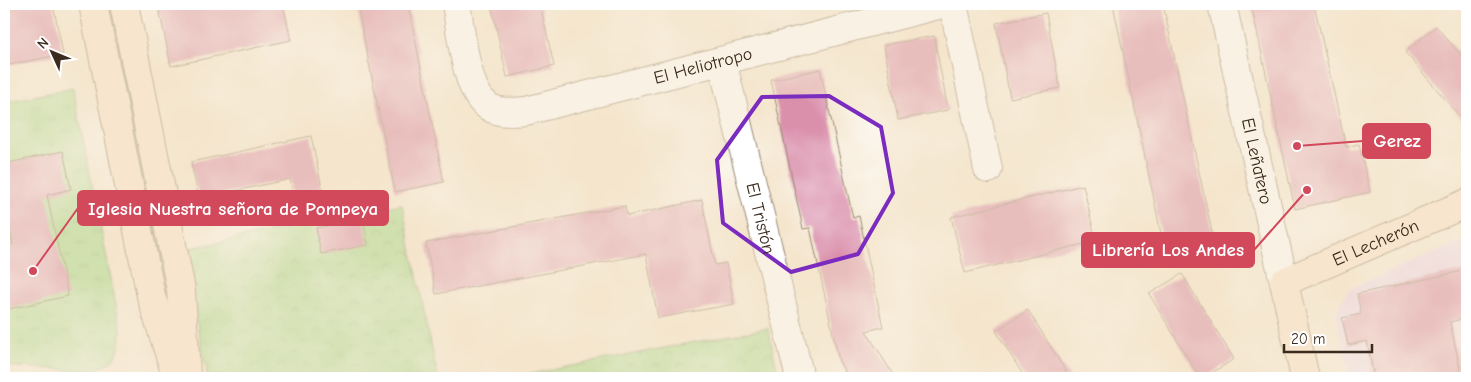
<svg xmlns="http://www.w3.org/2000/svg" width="1471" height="382" font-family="'Comic Neue',sans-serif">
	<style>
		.built { fill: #ead1ec }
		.grass { fill: url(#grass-tufts); stroke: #708254 }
		.park { fill: url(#park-crowns); stroke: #708254 }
		.building { fill: #da8fab }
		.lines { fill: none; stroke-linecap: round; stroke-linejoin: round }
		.street-casing { stroke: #988875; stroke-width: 30 }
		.secondary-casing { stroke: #988875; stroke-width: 30 }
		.street { stroke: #fff; stroke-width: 28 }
		.secondary { stroke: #fce5cf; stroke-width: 28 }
		.marked { fill: none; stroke: #7b2cbf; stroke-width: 4; stroke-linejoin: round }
		.labels { text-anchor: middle; stroke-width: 4; stroke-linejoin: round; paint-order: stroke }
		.street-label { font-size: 18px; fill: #3b2a1e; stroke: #fff }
		.leader { fill: none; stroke: #d1495b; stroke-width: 2 }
		.callout-dot { fill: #d1495b; stroke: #fff; stroke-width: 2 }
		.callout { fill: #d1495b; stroke: #d1495b; stroke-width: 2 }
		.callout-label { font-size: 19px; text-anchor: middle; font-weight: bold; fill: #fff }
	</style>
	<defs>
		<pattern id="grass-tufts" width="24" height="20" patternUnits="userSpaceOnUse" patternTransform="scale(1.25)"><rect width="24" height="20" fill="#a5d989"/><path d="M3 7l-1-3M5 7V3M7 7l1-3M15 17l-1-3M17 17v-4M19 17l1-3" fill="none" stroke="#8fba76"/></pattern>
		<pattern id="park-crowns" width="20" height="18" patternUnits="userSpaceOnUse" patternTransform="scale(1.25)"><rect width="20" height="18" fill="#a5d989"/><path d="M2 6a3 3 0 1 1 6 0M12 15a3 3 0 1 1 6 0" fill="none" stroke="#8fba76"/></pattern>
	</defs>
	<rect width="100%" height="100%" fill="#fff"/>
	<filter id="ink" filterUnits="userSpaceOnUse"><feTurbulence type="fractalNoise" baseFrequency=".02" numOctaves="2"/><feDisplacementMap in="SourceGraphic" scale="10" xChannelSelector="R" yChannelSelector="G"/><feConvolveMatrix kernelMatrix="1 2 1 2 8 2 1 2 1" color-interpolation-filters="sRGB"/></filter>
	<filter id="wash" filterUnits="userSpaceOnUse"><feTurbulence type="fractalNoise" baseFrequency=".0096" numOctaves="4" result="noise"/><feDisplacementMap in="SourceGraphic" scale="20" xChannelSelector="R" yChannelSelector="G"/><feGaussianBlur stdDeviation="1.12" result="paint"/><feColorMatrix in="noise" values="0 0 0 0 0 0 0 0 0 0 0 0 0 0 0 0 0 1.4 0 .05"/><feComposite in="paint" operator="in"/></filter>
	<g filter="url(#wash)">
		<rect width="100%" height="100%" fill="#f4e5cc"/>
		<path class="built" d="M 1467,239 L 1467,378 L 1350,378 L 1336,314 L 1347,292 L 1358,285 Z"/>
		<g class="grass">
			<path d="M 103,4 L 112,4 L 170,291 L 161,293 Z"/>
			<path d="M 73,88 L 121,330 C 122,375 87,371 54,369 C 37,368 21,367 4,366 L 4,102 Z"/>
		</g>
		<g class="park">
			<path d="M 402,204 L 438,378 L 208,378 L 182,250 Z"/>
			<path d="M 768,328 L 779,378 L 509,378 Z"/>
		</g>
		<g id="blocks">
			<g class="building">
				<path d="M 4,4 L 53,4 L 63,54 L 4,66 Z"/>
				<path d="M 158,4 L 283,4 L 291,40 L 171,66 Z"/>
				<path d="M 357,4 L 408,4 L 444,182 L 395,192 Z"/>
				<path d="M 491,4 L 540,4 L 554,66 L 507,77 Z"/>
				<path d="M 1113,4 L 1163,4 L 1216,251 L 1167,262 Z"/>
				<path d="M 1251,4 L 1314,4 L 1346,147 L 1359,144 L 1370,192 L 1295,209 Z"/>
				<path d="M 1046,13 L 1060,88 L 1010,98 L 996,23 Z"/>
				<path d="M 1436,26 L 1467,62 L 1467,125 L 1405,52 Z"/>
				<path d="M 934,36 L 948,110 L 898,120 L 884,45 Z"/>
				<path d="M 820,69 L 853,218 L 859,216 L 883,327 L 866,331 L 895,378 L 849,378 L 839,361 L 810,228 L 803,229 L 771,80 Z"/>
				<path d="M 311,136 L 326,207 L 297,213 L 290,179 L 199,199 L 191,162 Z"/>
				<path d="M 63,151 L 71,189 L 47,195 L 68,296 L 4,310 L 4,246 L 13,244 L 4,201 L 4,164 Z"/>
				<path d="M 1083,185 L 1096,241 L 965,273 L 951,217 Z"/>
				<path d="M 702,200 L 715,265 L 726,263 L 734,304 L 658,318 L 646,254 L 436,294 L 426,243 L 625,206 L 627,216 Z"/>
				<path d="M 363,219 L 368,245 L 321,254 L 316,228 Z"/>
				<path d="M 1467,270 L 1467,318 L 1450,322 L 1462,378 L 1374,378 L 1367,341 L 1348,345 L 1342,318 L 1361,314 L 1357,294 Z"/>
				<path d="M 1182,274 L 1234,359 L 1204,378 L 1200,378 L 1149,294 Z"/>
				<path d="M 1028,310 L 1070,378 L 1025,378 L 996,331 Z"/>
			</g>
		</g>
	</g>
	<g filter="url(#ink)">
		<use href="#blocks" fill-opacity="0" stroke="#988875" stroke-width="1"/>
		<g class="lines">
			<g class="street-casing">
				<g id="street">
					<path id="s1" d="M 456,4 C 461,29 465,87 485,104 C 496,114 512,112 526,111 L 942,4"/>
					<path d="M 953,4 L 988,169"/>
					<path id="s2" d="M 1222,4 L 1284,282"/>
					<path id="s3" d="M 722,61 L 800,378"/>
				</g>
			</g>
			<g class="secondary-casing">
				<g id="secondary">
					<path d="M 93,4 L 151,296 L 177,378"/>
					<path d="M 124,4 L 181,290 L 186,374"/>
					<path id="s4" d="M 1305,378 L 1284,282 L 1467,203"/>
				</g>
			</g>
			<use href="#street" class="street"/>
			<use href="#secondary" class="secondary"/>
		</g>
	</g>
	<path d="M0 0H1471V382H0ZM 829,96 L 881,127 L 893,193 L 858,254 L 791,272 L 723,223 L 717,160 L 762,97 Z" fill="#f4e5cc" fill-opacity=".55" fill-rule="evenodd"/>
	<path class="marked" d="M 829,96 L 881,127 L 893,193 L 858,254 L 791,272 L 723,223 L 717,160 L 762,97 Z"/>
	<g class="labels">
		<g class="street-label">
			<text dy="6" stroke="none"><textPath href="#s1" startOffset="331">El Heliotropo</textPath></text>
			<text dy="6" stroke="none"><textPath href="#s2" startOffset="161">El Leñatero</textPath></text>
			<text dy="6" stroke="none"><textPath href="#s3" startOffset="162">El Tristón</textPath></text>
			<text dy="6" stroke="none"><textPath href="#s4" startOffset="198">El Lecherón</textPath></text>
		</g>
	</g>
	<path class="leader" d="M1297 146L1363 141M33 271L78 208M1307 190L1254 250"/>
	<g class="callout-dot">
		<circle cx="1297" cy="146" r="5"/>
		<circle cx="33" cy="271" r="5"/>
		<circle cx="1307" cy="190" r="5"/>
	</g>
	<g class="callout">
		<rect x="1363" y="124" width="67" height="34" rx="5"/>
		<rect x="78" y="191" width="310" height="34" rx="5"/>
		<rect x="1082" y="233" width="172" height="34" rx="5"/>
	</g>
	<g class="callout-label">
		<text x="1397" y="147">Gerez</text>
		<text x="233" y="215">Iglesia Nuestra señora de Pompeya</text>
		<text x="1168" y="256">Librería Los Andes</text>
	</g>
	<rect width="1471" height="382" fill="none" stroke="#fff" stroke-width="20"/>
	<g transform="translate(52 52) rotate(314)" stroke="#ffffff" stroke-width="4" paint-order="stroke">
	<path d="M0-4L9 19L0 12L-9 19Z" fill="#3b2a1e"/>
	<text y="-8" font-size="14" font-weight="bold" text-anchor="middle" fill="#3b2a1e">N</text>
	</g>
	<path d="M1284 344v8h88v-8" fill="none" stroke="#3b2a1e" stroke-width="2.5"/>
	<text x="1291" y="344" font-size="15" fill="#3b2a1e" stroke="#ffffff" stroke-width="4" paint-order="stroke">20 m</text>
</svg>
